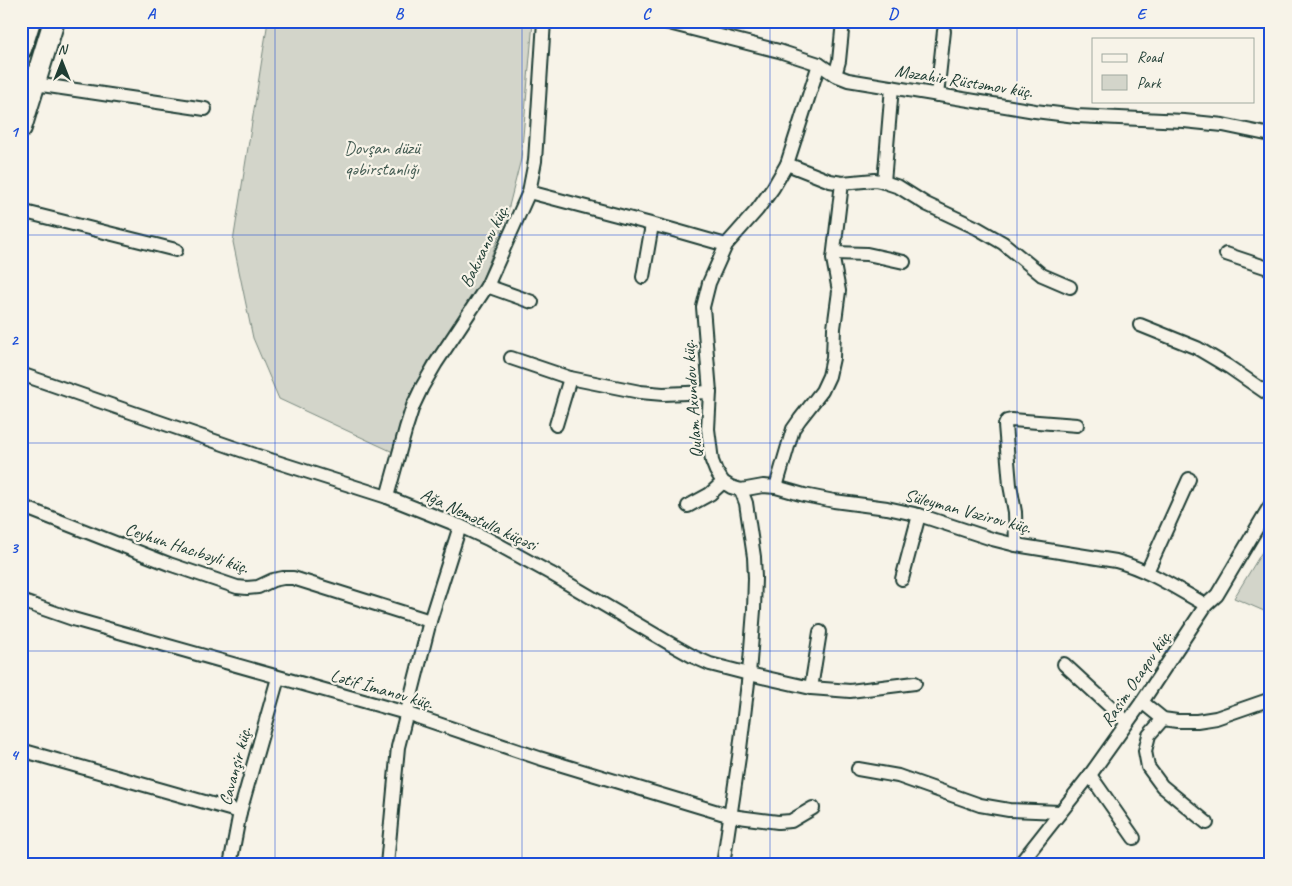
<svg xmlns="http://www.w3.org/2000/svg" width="1292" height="886" font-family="Caveat,sans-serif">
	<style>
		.green { fill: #d3d5ca; stroke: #79897f }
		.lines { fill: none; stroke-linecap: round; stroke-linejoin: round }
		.minor-casing { stroke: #1f3d34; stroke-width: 16 }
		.trunk-casing { stroke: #1f3d34; stroke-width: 24 }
		.minor { stroke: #f7f3e8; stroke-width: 12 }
		.trunk { stroke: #f7f3e8; stroke-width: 20 }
		.grid { fill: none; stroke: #1d4ed8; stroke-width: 1; stroke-opacity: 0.55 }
		.labels { text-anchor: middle; stroke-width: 4.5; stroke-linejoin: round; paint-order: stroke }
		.street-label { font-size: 18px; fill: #1f3d34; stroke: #f7f3e8 }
		.park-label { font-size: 18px; fill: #435b52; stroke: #f7f3e8 }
		.neatline { fill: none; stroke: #1d4ed8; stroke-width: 2 }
		.grid-label { font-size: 16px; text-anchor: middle; font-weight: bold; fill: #1d4ed8 }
	</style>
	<rect width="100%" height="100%" fill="#f7f3e8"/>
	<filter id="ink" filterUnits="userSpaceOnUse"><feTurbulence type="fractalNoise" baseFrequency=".02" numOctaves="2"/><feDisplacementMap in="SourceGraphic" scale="10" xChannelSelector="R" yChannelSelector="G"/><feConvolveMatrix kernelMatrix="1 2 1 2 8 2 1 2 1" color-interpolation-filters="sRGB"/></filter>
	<g filter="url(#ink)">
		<g class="green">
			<path d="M 268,21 L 522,21 L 533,22 L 521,159 L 506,218 L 475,298 L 428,361 L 403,414 L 393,452 L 279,399 L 253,338 L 233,242 Z"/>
			<path d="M 1271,537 L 1271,614 L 1234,598 Z"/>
		</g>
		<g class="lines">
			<g class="minor-casing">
				<g id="minor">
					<path d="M 661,21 L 779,51 L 819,64 L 835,75 L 848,80 L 1035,111 L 1076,116 L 1184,121 L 1223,125 L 1271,135"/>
					<path d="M 835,75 L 839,61 L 843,21"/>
					<path d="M 35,84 L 205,109"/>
					<path d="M 937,95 L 944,31"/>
					<path d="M 787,164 L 830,181 L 842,183 L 875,180 L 884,182 L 899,187 L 926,204 L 977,228 L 1003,243 L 1042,275 L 1070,287"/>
					<path d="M 884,182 L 892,87"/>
					<path d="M 529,192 L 670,229 L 726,245"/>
					<path d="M 21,211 L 176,250"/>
					<path d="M 834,253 L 867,254 L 904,262"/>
					<path d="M 1226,254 L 1271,269"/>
					<path d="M 643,277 L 652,225"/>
					<path d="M 487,286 L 532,302"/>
					<path d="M 1140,325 L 1197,348 L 1229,367 L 1271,396"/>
					<path d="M 511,358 L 570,378 L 640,392 L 663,394 L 710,392"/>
					<path d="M 21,374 L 255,455 L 387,497 L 460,526 L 488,539 L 550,573 L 669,643 L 694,657 L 710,664 L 749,674 L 811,688 L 850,691 L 915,683"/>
					<path d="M 556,425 L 570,378"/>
					<path d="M 776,487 L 793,429 L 800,419 L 822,391 L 829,376 L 833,358 L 834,328 L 839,291 L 833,259 L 842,183"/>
					<path d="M 741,490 L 763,486 L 776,487 L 804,495 L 834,501 L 887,508 L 919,515 L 992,539 L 1016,545 L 1116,561 C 1149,570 1177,589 1206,605"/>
					<path d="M 387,497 L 406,428 L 413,406 L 422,387 L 436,363 L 487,286 L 529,192 L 535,161 L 544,21"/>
					<path d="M 21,506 L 169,564 L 237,587 L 247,588 L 258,587 L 273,580 L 283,578 L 293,578 L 430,621"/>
					<path d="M 688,506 L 710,494 L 723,482"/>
					<path d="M 1016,545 L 1015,512 L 1010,485 L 1005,425 L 1007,421 L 1012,420 L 1077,425"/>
					<path d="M 1147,572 L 1189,479"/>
					<path d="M 902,579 L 919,515"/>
					<path d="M 21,601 L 73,619 L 406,713 L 539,758 L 731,816 L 778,822 L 791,821 L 813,808"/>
					<path d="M 1064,664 L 1127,722"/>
					<path d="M 811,688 L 820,632"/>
					<path d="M 1142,702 L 1163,719 L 1177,721 L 1197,721 L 1216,718 L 1271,699"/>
					<path d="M 1163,719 L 1149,735 L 1145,751 L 1148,767 L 1162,786 L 1207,823"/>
					<path d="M 21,750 L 240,812"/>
					<path d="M 858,769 L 898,776 L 980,805 L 1009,810 L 1060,812"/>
					<path d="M 1090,775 L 1134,838"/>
					<path d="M 230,865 L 240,812 L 278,678"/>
					<path d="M 387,865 L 398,747 L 430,621 L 460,526"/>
					<path d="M 723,865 L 739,757 L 749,674 L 754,610 L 755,578 L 754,557 L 746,503 L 741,490 L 731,487 L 723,482 L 716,471 L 712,461 L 708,429 L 710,392 L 703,307 L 709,283 L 726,245 L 757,210 L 773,188 L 787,164 L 819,64"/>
					<path d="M 1019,865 L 1090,775 L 1142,702 L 1206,605 L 1217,595 L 1271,504"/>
				</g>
			</g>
			<g class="trunk-casing">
				<g id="trunk">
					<path d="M 21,49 L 30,21"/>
					<path d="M 21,128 L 54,21"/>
				</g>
			</g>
			<use href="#minor" class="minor"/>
			<use href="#trunk" class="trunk"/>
		</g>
	</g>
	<path class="grid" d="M 275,21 L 275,865M 522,21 L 522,865M 770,21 L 770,865M 1017,21 L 1017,865M 21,235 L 1271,235M 21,443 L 1271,443M 21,651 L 1271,651"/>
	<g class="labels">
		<g class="street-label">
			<text transform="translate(964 81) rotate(9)" y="6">Məzahir Rüstəmov küç.</text>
			<text transform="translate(484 246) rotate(-64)" y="6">Bakıxanov küç.</text>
			<text transform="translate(692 399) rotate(-94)" y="6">Qulam Axundov küç.</text>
			<text transform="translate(968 511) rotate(15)" y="6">Süleyman Vəzirov küç.</text>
			<text transform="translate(479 519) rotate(25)" y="6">Ağa Nemətulla küçəsi</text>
			<text transform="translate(187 548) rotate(18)" y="6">Ceyhun Hacıbəyli küç.</text>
			<text transform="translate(1136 678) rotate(-56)" y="6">Rasim Ocaqov küç.</text>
			<text transform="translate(382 689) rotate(16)" y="6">Lətif İmanov küç.</text>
			<text transform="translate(235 766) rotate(-75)" y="6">Cavanşir küç.</text>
		</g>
		<g class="park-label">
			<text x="382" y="154">Dovşan düzü<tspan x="382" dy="21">qəbirstanlığı</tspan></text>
		</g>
	</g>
	<rect width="1292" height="886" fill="none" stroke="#f7f3e8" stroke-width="55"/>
	<rect x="1092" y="38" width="162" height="65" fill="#f7f3e8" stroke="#a1aaa0"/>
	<rect x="1102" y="54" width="25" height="8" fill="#f7f3e8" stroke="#a1aaa0"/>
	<text x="1137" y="62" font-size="15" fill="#1f3d34">Road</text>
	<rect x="1102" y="75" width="25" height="15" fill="#d3d5ca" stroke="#a1aaa0"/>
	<text x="1137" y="88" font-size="15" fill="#1f3d34">Park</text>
	<g transform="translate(62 62)" stroke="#f7f3e8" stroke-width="4" paint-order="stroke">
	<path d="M0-4L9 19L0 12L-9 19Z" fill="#1f3d34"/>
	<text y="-8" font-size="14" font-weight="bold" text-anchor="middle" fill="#1f3d34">N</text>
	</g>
	<rect x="28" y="28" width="1236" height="830" class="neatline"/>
	<g class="grid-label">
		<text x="151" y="19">A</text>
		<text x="399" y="19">B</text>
		<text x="646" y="19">C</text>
		<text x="893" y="19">D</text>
		<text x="1141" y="19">E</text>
		<text x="14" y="137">1</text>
		<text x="14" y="345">2</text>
		<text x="14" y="553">3</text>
		<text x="14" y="760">4</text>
	</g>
</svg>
